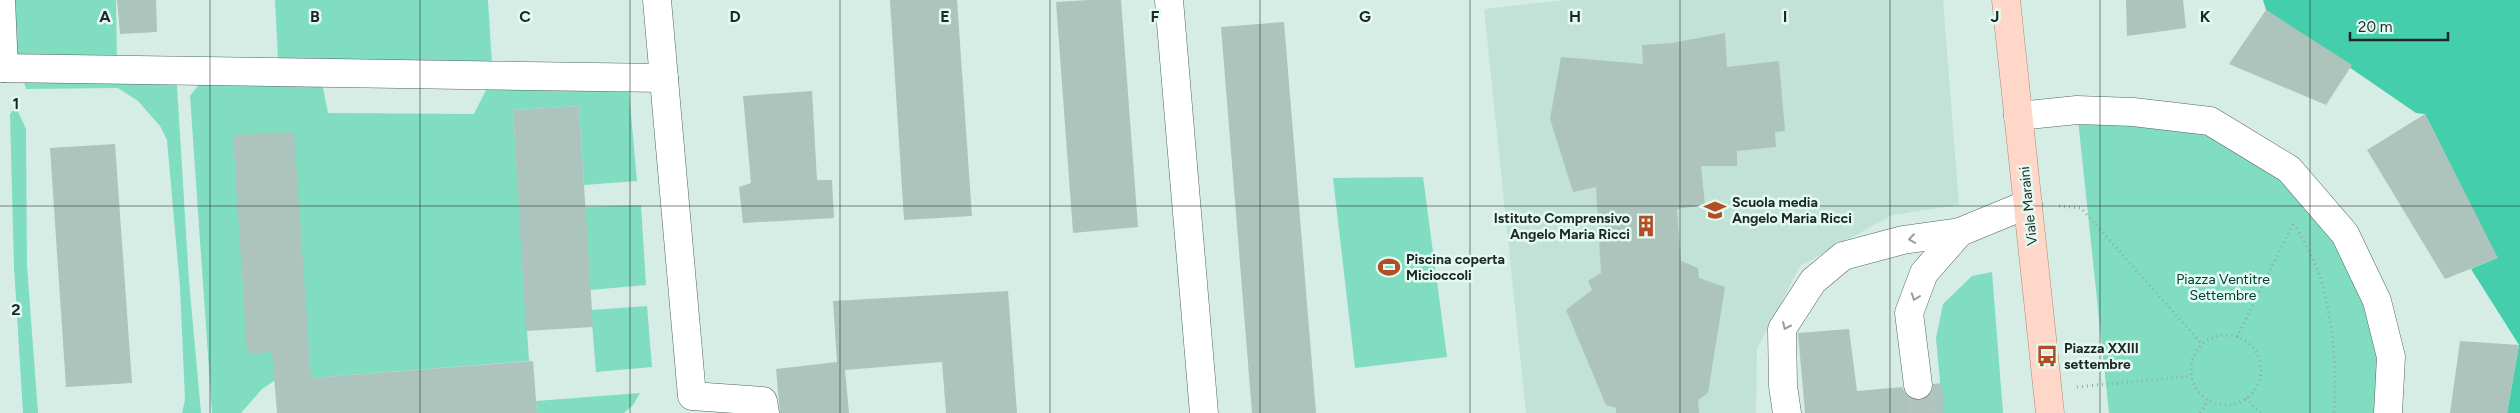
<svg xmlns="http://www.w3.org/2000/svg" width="2520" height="413" font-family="Figtree,sans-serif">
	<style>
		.built { fill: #c2e2d7 }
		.green { fill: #80ddc1 }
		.forest { fill: #44ceab }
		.building { fill: #adc4bc }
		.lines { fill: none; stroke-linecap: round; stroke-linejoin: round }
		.minor-tunnel { stroke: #b1c5be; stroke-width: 28; stroke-dasharray: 28 14; stroke-linecap: butt }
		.minor-casing { stroke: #51655e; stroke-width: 29 }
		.major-casing { stroke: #b08877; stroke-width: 29 }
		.path { stroke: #96a8a1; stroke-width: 3; stroke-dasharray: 1 4; stroke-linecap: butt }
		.minor { stroke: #fff; stroke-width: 28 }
		.major { stroke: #fed7c8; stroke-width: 28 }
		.oneway { stroke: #9a9e9c }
		.grid { fill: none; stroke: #1f2724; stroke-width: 1; stroke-opacity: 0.55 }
		.labels { text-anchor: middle; stroke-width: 5; stroke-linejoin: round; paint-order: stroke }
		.poi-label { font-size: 14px; font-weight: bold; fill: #1f2724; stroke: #e3faf2; text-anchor: start }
		.street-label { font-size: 14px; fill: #1f2724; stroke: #e3faf2 }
		.park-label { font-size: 14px; fill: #014033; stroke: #e3faf2 }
		.grid-label { font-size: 16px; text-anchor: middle; font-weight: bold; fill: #1f2724; stroke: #e3faf2; stroke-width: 5; stroke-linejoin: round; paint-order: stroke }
	</style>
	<rect width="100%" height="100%" fill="#d6ede5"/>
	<path class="built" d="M 1565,0 L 1943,0 L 1959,205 L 1892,215 L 1800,266 L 1757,349 L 1756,413 L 1526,413 L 1484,9 Z"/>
	<g class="green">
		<path d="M 8,0 L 116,0 L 117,60 L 11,61 Z"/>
		<path d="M 275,0 L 488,0 L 492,64 L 278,59 Z"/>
		<path d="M 23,79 L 173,79 L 177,86 L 189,281 L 201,413 L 182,413 L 185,400 L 180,287 L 167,140 L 160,126 L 138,101 L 118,88 L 26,89 Z"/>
		<path d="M 203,79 L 322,83 L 328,113 L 474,114 L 488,86 L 629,92 L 637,181 L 584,185 L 579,106 L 513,110 L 529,361 L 274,381 L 262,389 L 241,413 L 212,413 L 190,96 Z"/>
		<path d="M 16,107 L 26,129 L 27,266 L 38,413 L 23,413 L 14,267 L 10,114 Z"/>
		<path d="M 2077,110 L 2210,121 L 2289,169 L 2377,301 L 2388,413 L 2109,413 Z"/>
		<path d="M 1423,177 L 1447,357 L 1355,368 L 1333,178 Z"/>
		<path d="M 641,205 L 646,285 L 590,290 L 585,207 Z"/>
		<path d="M 1992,272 L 2003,413 L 1943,413 L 1936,338 L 1943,304 L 1972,276 Z"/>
		<path d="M 647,306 L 652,367 L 596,372 L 591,310 Z"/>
		<path d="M 640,393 L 633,405 L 624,413 L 537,413 L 536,401 Z"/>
	</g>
	<path class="forest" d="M 2263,0 L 2520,0 L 2520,413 L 2507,413 L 2519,345 L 2471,269 L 2497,258 L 2425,114 L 2416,113 L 2266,10 Z"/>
	<g class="building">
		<path d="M 117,0 L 156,0 L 157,32 L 120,34 Z"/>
		<path d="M 890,0 L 957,0 L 972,216 L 904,220 Z"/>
		<path d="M 1089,0 L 1121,0 L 1138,227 L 1073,233 L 1056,2 Z"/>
		<path d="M 2126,0 L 2183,0 L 2186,28 L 2127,36 Z"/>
		<path d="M 2266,10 L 2352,65 L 2326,105 L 2229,64 Z"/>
		<path d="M 1284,22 L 1316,413 L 1252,413 L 1221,27 Z"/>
		<path d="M 1725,33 L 1727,67 L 1779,61 L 1785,131 L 1775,132 L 1776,147 L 1737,151 L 1737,166 L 1701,166 L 1705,205 L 1677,209 L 1681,261 L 1698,268 L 1699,278 L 1725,287 L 1708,393 L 1698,400 L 1699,413 L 1616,413 L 1616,408 L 1606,405 L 1566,310 L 1592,290 L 1588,281 L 1601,273 L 1596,187 L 1573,192 L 1550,119 L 1561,57 L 1643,64 L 1642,45 L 1672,43 Z"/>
		<path d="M 812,91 L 817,180 L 832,180 L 834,218 L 743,223 L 739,187 L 751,183 L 743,96 Z"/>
		<path d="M 579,106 L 593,327 L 526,331 L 513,110 Z"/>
		<path d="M 2425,114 L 2498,258 L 2445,279 L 2367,150 Z"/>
		<path d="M 294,132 L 311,378 L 533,361 L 537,413 L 277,413 L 272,352 L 247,354 L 233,135 Z"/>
		<path d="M 115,144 L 132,383 L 66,387 L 50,148 Z"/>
		<path d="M 1008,291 L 1017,413 L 946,413 L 942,362 L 845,370 L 849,413 L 780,413 L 776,369 L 837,362 L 833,301 Z"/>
		<path d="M 1849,329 L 1857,391 L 1902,387 L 1906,395 L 1912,399 L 1919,400 L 1928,397 L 1932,392 L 1933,384 L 1942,383 L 1944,413 L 1805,413 L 1798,333 Z"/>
		<path d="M 2460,341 L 2519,345 L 2507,413 L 2450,413 Z"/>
	</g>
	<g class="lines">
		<path class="minor-tunnel" d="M 1918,385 L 1922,413"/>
		<g class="minor-casing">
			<g id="minor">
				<path d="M 1,0 L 4,68"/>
				<path d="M 657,0 L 692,396 L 763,401 L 765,413"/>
				<path d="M 1169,0 L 1204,413"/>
				<path d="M 0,68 L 664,78"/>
				<path d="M 2018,116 L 2077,110 L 2133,112 L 2210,121 L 2289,169 L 2345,234 L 2377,301 L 2391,357 L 2388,413"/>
				<path d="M 1918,385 L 1909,313 L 1924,273 L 1960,232 L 2028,204"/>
				<path d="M 1787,413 L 1783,386 L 1782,329 L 1813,281 L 1843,256 L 1903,240 L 1960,232"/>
			</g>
		</g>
		<g class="major-casing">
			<path id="major" d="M 2006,0 L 2050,413"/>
		</g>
		<g class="path">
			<path d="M 2059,206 L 2081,208 L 2202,344"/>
			<path d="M 2297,228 C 2304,243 2315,260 2320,276 C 2333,319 2337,368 2334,413"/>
			<circle cx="2226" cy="370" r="35"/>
			<path d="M 2237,337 L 2294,222"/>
			<path d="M 2077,387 L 2191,376"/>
			<path d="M 2246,398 L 2260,413"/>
			<path d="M 2200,413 L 2208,400"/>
		</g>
		<use href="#minor" class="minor"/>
		<use href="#major" class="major"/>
	</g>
	<defs><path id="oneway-chevron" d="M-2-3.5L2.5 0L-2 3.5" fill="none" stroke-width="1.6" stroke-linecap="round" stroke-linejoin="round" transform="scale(1.25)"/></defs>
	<g class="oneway">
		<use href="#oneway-chevron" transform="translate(1912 239) rotate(172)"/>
		<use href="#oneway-chevron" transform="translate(1915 297) rotate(110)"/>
		<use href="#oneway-chevron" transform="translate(1786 326) rotate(114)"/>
	</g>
	<path class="grid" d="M 210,0 L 210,413M 420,0 L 420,413M 630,0 L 630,413M 840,0 L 840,413M 1050,0 L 1050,413M 1260,0 L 1260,413M 1470,0 L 1470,413M 1680,0 L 1680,413M 1890,0 L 1890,413M 2100,0 L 2100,413M 2310,0 L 2310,413M 0,206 L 2520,206"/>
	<defs>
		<g id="school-bare" transform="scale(1.725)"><path d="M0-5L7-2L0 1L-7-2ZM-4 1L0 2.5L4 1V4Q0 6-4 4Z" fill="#b34d24" stroke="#e3faf2" stroke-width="2.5" paint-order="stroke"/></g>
		<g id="building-bare" transform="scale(1.725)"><path d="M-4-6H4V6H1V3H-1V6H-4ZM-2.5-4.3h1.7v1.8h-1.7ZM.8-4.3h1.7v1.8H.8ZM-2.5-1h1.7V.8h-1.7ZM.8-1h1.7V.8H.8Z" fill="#b34d24" stroke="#e3faf2" stroke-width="2.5" paint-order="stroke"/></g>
		<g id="stadium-bare" transform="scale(1.725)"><path d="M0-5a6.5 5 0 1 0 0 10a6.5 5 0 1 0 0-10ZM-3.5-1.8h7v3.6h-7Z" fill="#b34d24" stroke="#e3faf2" stroke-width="2.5" paint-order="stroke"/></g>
		<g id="bus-bare" transform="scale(1.725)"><path d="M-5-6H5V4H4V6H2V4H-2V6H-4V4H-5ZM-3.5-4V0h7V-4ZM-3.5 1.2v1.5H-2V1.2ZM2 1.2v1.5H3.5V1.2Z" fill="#b34d24" stroke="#e3faf2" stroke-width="2.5" paint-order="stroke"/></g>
	</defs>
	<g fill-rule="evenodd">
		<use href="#school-bare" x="1715" y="210"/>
		<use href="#building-bare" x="1646" y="226"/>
		<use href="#stadium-bare" x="1389" y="267"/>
		<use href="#bus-bare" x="2047" y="356"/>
	</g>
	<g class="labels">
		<g class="poi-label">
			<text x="1732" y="207">Scuola media<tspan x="1732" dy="16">Angelo Maria Ricci</tspan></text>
			<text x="1630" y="223" text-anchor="end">Istituto Comprensivo<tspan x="1630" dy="16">Angelo Maria Ricci</tspan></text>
			<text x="1406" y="264">Piscina coperta<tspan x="1406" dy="16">Micioccoli</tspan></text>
			<text x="2064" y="353">Piazza XXIII<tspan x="2064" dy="16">settembre</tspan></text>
		</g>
		<g class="street-label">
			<text transform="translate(2028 206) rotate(-96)" y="5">Viale Maraini</text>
		</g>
		<g class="park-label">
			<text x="2223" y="284">Piazza Ventitre<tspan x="2223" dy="16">Settembre</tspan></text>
		</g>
	</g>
	<g class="grid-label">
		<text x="105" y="22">A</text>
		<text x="315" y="22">B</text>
		<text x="525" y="22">C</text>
		<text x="735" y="22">D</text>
		<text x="945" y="22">E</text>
		<text x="1155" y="22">F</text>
		<text x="1365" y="22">G</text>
		<text x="1575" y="22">H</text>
		<text x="1785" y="22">I</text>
		<text x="1995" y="22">J</text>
		<text x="2205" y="22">K</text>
		<text x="16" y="109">1</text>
		<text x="16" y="315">2</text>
	</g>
	<path d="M2350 32v8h98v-8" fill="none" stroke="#1f2724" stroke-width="2.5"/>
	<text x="2358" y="32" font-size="15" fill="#1f2724" stroke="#e3faf2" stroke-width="4" paint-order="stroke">20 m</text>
</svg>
